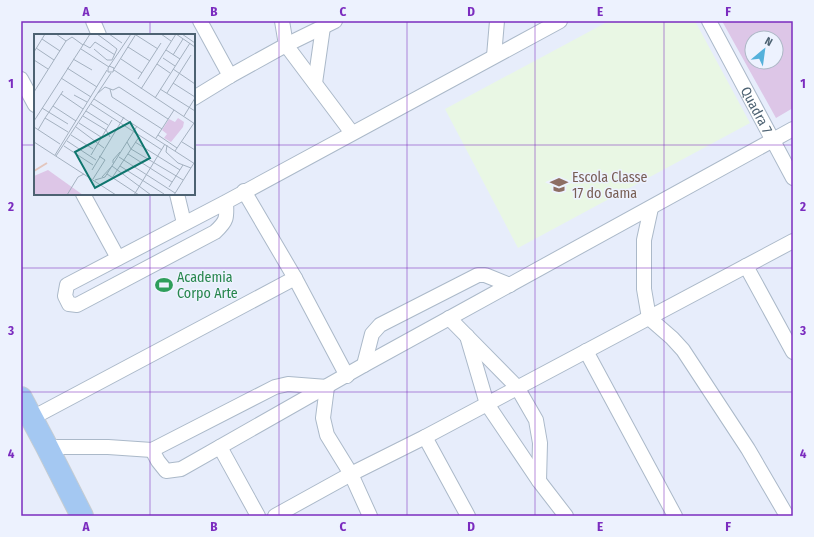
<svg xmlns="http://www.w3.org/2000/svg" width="814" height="537" font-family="'Fira Sans Condensed',sans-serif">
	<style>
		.education { fill: #e9f7e4 }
		.green { fill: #ddc6e7; fill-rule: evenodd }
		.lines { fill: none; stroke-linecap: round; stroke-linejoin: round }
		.minor-casing { stroke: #abb9c9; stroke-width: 16 }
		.trunk-casing { stroke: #c6cdd2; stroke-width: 24 }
		.minor { stroke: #fff; stroke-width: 14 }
		.trunk { stroke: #a4c8f2; stroke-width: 22 }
		.grid { fill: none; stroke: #7b2cbf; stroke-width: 1; stroke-opacity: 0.55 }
		.labels { text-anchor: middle; stroke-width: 3; stroke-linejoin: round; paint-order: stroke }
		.street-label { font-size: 14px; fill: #4d6272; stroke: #edf2fe }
		.education-label { font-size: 14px; fill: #785e54; stroke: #edf2fe; text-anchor: start }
		.leisure-label { font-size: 14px; fill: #27864d; stroke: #edf2fe; text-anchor: start }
		.inset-river { fill: none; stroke: #e3c6bd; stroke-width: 2 }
		.inset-road { fill: none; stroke: #a4b1c0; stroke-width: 1 }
		.view { fill: #0f766e; fill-opacity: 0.15; stroke: #0f766e; stroke-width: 2 }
		.inset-edge { fill: none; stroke: #4d6272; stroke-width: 2 }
		.neatline { fill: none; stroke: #7b2cbf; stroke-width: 1.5 }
		.grid-label { font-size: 13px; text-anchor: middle; font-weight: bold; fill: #7b2cbf }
	</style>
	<rect width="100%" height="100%" fill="#e7edfb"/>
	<path class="education" d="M 609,21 L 695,21 L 750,123 L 518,248 L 445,109 Z"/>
	<path class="green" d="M 722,21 L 793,21 L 793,108 L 776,118 ZM 752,38 L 776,38 L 776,62 L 752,62 Z"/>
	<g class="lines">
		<g class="minor-casing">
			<g id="minor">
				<path d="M 93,21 L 99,35"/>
				<path d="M 200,21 L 230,76"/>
				<path d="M 282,21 L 286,45 L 352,133"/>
				<path id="s1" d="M 709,21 L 793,178"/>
				<path d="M 494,56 L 497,21"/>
				<path d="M 21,79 L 35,105"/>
				<path d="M 315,83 L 323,27"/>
				<path d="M 194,98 L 230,76 L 286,45 L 335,21"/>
				<path d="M 83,194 L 118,258"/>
				<path d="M 177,194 L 184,223"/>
				<path d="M 226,202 C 227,218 227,221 215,232 L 77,305 L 69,304 L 65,296 L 67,285 L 226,202 L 560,21"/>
				<path d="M 651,208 L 644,240 L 644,289 L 649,318 L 672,338 L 683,350 L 748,449 L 787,516"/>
				<path d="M 746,266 L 793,352"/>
				<path d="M 295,278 L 347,376"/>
				<path d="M 449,318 L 517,387 L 536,420 L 540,443 L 539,481"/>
				<path d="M 467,336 L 487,404 L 539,481 L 566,516"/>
				<path d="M 586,351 L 675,516"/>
				<path d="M 364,365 L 372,334 L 380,325 L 478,275 L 485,275 L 510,285"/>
				<path d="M 32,418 L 295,278 L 244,191"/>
				<path d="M 425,437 L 468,516"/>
				<path d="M 47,447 L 108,447 L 152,450 L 275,387 L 288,384 L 327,387 L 323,418 L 327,435 L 351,474 L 370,516"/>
				<path d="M 220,447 L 258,516"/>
				<path d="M 152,450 L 158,461 L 166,471 L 181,469 L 364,365 L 793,129"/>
				<path d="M 275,516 L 351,474 L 425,437 L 793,241"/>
			</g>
		</g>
		<g class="trunk-casing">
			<path id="trunk" d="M 21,398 L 47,447 L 82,516"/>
		</g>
		<use href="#minor" class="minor"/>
		<use href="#trunk" class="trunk"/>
	</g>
	<path class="grid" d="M 150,21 L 150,35M 279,21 L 279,516M 407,21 L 407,516M 535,21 L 535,516M 664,21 L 664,516M 21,145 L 35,145M 194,145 L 793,145M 150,194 L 150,516M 21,268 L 793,268M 21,392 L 793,392"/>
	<defs>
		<g id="school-bare" transform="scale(1.38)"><path d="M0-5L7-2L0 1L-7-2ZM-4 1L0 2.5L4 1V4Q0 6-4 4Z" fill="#8d6e63" stroke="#edf2fe" stroke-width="2.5" paint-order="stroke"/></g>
		<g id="stadium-bare" transform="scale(1.38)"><path d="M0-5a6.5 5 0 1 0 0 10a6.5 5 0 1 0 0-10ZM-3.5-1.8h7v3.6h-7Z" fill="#2e9e5b" stroke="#edf2fe" stroke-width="2.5" paint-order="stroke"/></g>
	</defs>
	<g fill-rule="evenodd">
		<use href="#school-bare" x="559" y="185"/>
		<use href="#stadium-bare" x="164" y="285"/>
	</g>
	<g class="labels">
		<g class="street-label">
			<text dy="5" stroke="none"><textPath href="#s1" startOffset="101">Quadra 7</textPath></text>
		</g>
		<g class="education-label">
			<text x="572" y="182">Escola Classe<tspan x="572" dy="16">17 do Gama</tspan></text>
		</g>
		<g class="leisure-label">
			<text x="177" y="282">Academia<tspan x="177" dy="16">Corpo Arte</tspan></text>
		</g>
	</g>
	<g transform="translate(34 34)">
		<rect width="161" height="161" fill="#e7edfb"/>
		<path d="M 144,84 L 150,88 L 149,93 L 137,108 L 130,104 L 133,100 L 128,96 L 135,85 L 141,88 ZM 14,136 L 49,161 L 0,161 L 0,142 Z" fill="#ddc6e7"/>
		<path class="inset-river" d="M 0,137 L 13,129"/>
		<path class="inset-road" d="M 63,0 L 74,8M 75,0 L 88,9M 127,0 L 137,7M 142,0 L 161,13M 148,0 L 161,9M 102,1 L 124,15M 8,5 L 26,17M 49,10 L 56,14 L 61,8 L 81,21M 49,11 L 56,0M 94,13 L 116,27M 2,14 L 20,26M 47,15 L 75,33M 60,15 L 73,26 L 78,26 L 83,15 L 74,8M 132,16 L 146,25M 0,18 L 11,0M 139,21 L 149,5M 129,24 L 141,32M 39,25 L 58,36M 87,25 L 108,39M 0,26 L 14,35M 123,30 L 136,39M 75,32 L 80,34 L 79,38 L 74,38 L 74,34 L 97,0M 33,34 L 63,53M 80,35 L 102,0M 139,35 L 161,50M 80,36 L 161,90M 27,44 L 57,63M 104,45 L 127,9M 139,49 L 161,63M 76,55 L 78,63 L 128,95M 107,55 L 142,0M 126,55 L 161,77M 29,57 L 11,84 L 34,98M 0,58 L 32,7M 64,59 L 71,53 L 79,56 L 85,53 L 134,85M 133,59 L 157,21M 27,60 L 49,75M 40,61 L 53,68M 121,64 L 156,9M 60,65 L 161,130M 57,70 L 128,116M 19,72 L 42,87M 8,74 L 34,90M 52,77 L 74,91M 49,82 L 72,96 L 76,103M 150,82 L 161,64M 0,87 L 49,11 L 38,3 L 32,7 L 22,0M 45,89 L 67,103M 0,93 L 26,110M 42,93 L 70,114M 4,96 L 11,84M 37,101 L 59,115M 124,101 L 143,114M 122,104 L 140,76M 33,107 L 62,126M 0,108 L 82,161M 93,108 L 97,115 L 149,146M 101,108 L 146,136M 148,108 L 161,116M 133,111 L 132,118 L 144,129 L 157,134M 30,112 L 59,131M 141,117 L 160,89M 94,120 L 138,148M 21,121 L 73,36M 57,121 L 78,86M 22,122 L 77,39M 85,123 L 141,159M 79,129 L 79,126 L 86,118M 86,132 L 130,160M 58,136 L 90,83M 73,140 L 105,161M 68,143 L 78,132 L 117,161M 78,144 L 105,103M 59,145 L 71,126 L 65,122M 61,146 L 71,143 L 103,92M 135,153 L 149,131M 33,161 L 44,143 L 50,140M 100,161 L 131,110M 140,161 L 160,129"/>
		<path class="view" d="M 96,88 L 116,124 L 61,154 L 41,118 Z"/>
		<rect width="161" height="161" class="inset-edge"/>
	</g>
	<rect width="814" height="537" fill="none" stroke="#edf2fe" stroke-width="44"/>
	<g transform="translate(764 50) rotate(29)"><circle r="19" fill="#edf2fe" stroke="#adb8c6"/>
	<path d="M0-3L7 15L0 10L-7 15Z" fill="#55b1db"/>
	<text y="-6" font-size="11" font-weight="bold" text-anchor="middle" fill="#4d6272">N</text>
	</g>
	<rect x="22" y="22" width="770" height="493" class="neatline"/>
	<g class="grid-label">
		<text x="86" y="16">A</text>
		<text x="214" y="16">B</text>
		<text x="343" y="16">C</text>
		<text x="471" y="16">D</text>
		<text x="600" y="16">E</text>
		<text x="728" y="16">F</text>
		<text x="11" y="88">1</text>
		<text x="803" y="88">1</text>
		<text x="11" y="211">2</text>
		<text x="803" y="211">2</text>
		<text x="11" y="335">3</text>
		<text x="803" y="335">3</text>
		<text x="11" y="458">4</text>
		<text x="803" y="458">4</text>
		<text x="86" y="531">A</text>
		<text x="214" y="531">B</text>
		<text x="343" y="531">C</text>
		<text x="471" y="531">D</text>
		<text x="600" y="531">E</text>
		<text x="728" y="531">F</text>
	</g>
</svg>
